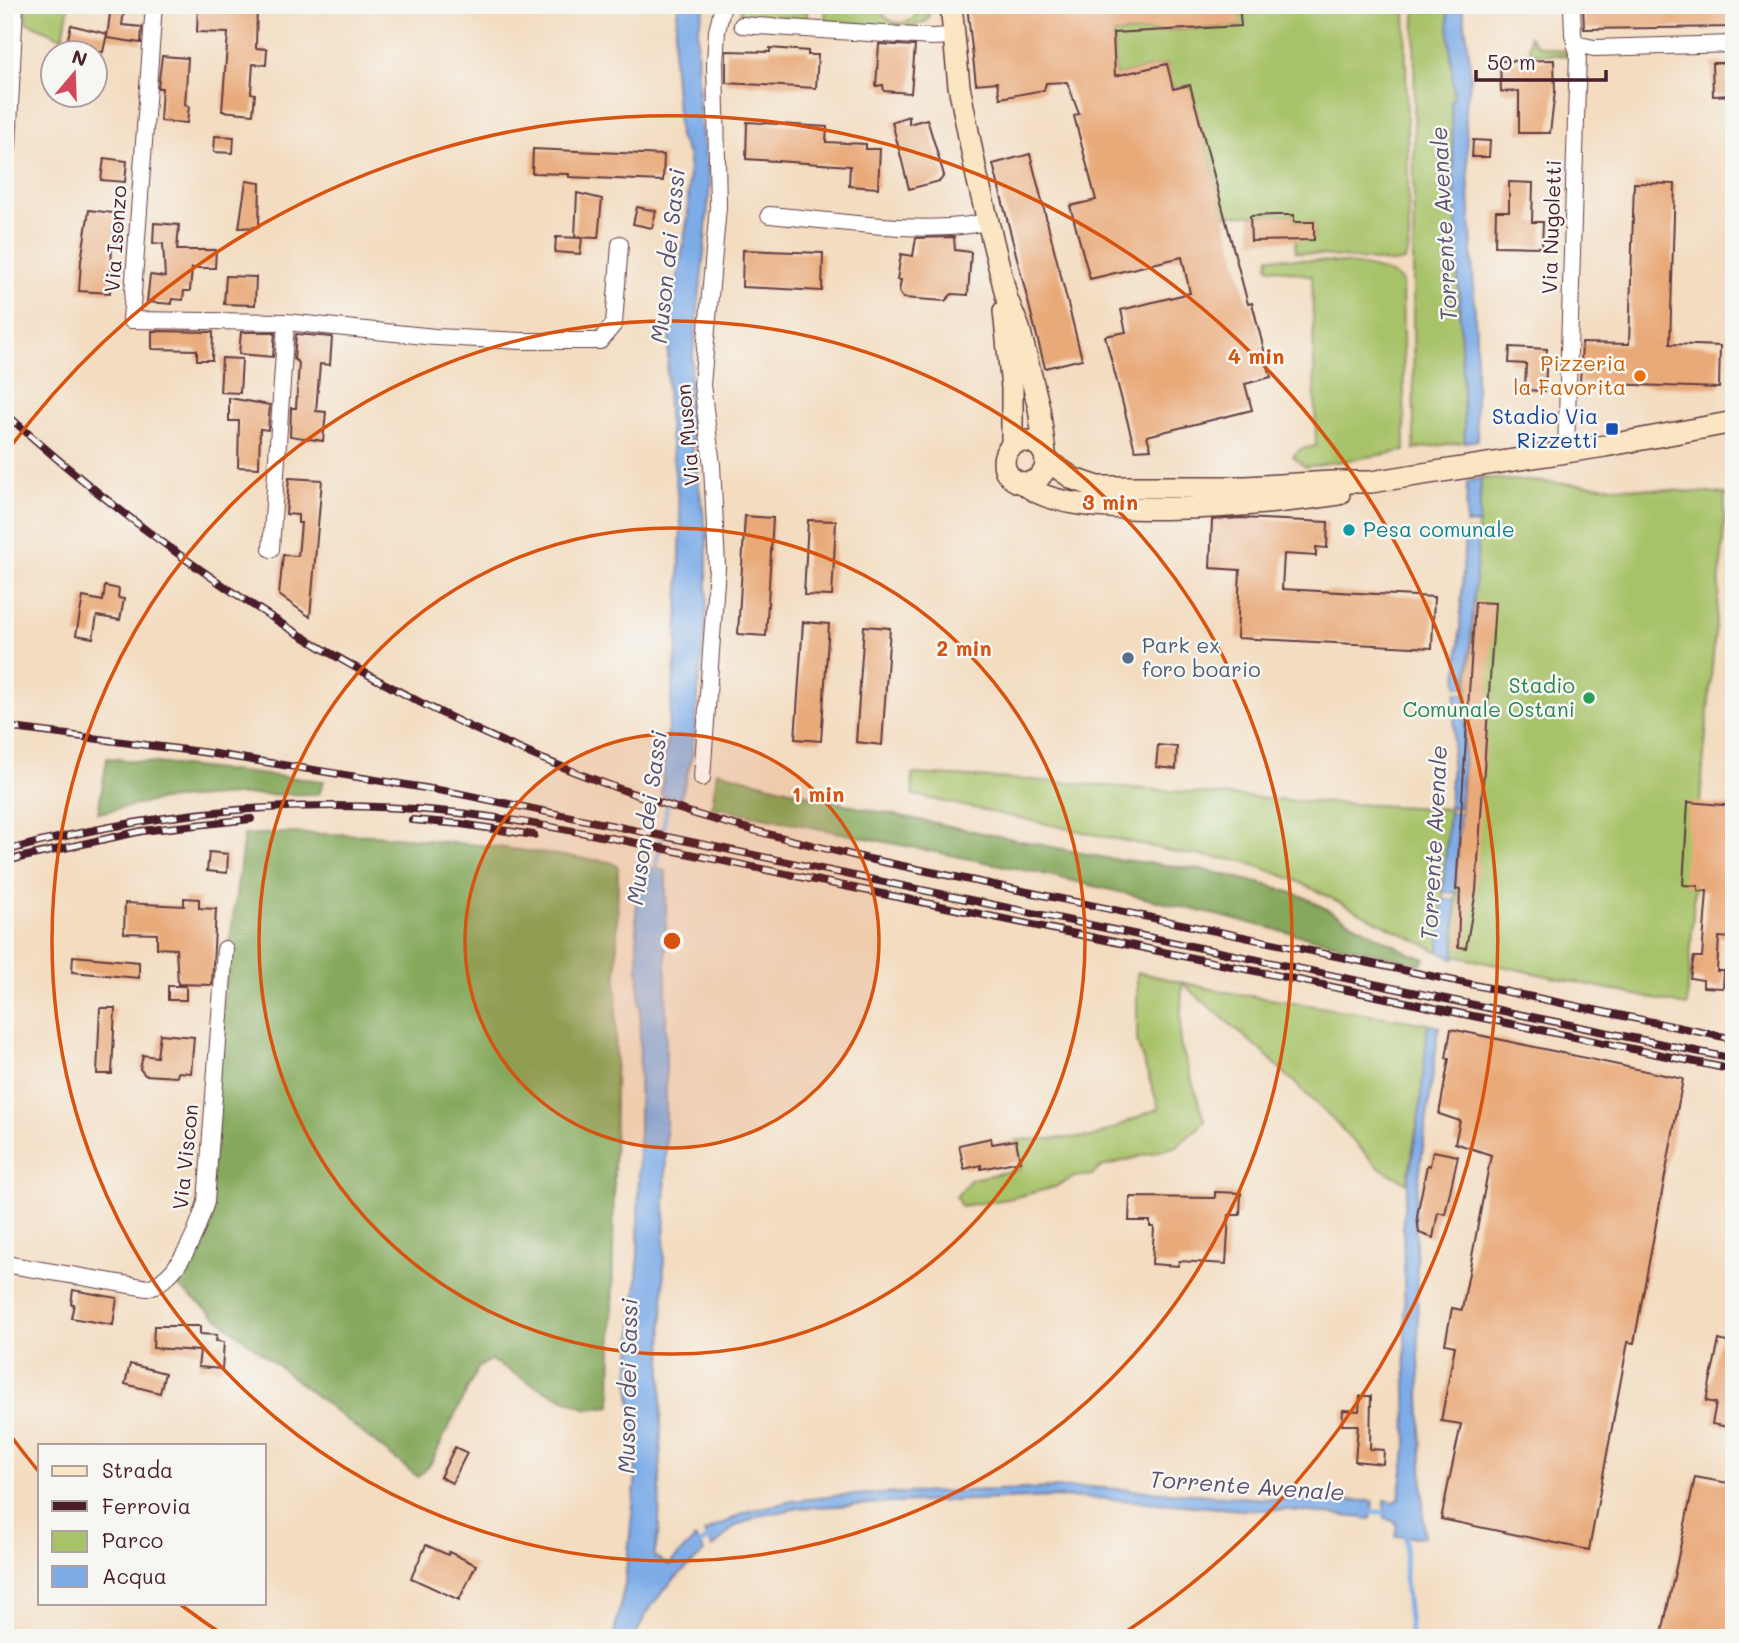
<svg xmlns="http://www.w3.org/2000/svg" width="1739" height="1643" font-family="Mali,sans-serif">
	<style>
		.green { fill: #a7c268; stroke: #78704a; stroke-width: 2 }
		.forest { fill: #85a85c; stroke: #686444; stroke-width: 2 }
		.water { fill: #7dace7; stroke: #646689; stroke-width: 2 }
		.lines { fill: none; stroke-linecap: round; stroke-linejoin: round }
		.stream { stroke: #7dace7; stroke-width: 5 }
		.building { fill: #e9aa7a }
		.street-casing { stroke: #633b41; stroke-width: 18 }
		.secondary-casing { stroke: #633b41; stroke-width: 24 }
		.street { stroke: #fff; stroke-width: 16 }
		.secondary { stroke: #fbe6c4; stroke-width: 21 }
		.rail-casing { stroke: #4a1f2b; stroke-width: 8 }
		.rail { stroke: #f6f6f2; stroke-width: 5; stroke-dasharray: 16; stroke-linecap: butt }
		.ring { fill: none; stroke: #d8530f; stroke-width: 3.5 }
		.food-dot { fill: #e8710a; stroke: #f6f6f2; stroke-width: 2.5 }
		.transit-dot { fill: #1a4fb4; stroke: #f6f6f2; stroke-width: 2.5 }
		.culture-dot { fill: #0f9aa8; stroke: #f6f6f2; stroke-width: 2.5 }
		.service-dot { fill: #5c6f8a; stroke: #f6f6f2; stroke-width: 2.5 }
		.leisure-dot { fill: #2e9e5b; stroke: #f6f6f2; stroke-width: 2.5 }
		.labels { text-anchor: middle; stroke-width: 5; stroke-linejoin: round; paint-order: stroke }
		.street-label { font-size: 21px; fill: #4a1f2b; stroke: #f6f6f2 }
		.food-label { font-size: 21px; fill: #c56008; stroke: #f6f6f2; text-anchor: end }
		.transit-label { font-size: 21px; fill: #164399; stroke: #f6f6f2; text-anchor: end }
		.culture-label { font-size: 21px; fill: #0d838f; stroke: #f6f6f2; text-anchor: start }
		.service-label { font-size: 21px; fill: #4e5e75; stroke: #f6f6f2; text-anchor: start }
		.leisure-label { font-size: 21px; fill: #27864d; stroke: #f6f6f2; text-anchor: end }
		.water-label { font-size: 23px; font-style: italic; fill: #5c506d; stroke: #f6f6f2 }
		.centre { fill: #d8530f; stroke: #f6f6f2; stroke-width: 3.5 }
		.ring-label { font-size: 21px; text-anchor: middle; font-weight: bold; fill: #d8530f; stroke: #f6f6f2; stroke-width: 5; stroke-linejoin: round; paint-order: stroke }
	</style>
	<rect width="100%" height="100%" fill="#f6f6f2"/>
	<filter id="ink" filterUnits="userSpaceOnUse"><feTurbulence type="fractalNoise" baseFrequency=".0143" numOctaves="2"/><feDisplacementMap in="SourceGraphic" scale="14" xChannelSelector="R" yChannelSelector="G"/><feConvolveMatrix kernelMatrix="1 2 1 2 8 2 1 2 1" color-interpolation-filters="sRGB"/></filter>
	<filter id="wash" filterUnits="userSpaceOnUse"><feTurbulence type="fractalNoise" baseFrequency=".00686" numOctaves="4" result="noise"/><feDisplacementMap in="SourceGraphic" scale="28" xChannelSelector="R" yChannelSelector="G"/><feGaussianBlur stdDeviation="1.57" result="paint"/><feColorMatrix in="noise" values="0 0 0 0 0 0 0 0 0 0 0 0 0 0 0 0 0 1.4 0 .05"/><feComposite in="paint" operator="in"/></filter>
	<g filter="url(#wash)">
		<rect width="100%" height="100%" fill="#f3dcc0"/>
		<g class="green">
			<path d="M 27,5 L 69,5 L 63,38 L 26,22 L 25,8 Z"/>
			<path d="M 741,5 L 807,5 L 807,19 L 740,15 Z"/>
			<path d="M 826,5 L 879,5 C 883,21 898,28 913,19 L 921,5 L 931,5 L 929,17 L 925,22 L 911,27 L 825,21 Z"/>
			<path d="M 1264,5 L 1281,5 L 1281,9 L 1322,5 L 1405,5 L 1409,241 L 1408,254 L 1404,261 L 1394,263 L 1296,252 L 1295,239 L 1314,239 L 1313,222 L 1294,222 L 1294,215 L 1224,215 L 1190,85 L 1173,89 L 1167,64 L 1115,76 L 1113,34 L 1240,26 L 1240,13 L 1265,12 Z"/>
			<path d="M 1420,6 L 1447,7 C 1452,37 1453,67 1454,97 L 1451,101 L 1465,442 L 1414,449 L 1413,282 L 1415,10 Z"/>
			<path d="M 1529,36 L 1537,45 L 1567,52 L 1571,56 L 1530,53 Z"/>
			<path d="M 1269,257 C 1298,260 1386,261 1402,282 L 1405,451 L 1305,467 L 1293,456 L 1301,449 L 1316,446 L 1312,276 L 1268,267 Z"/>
			<path d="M 1481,478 L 1725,494 L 1723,543 L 1701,790 L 1687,1006 L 1455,956 L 1456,890 Z"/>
			<path d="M 912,774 L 1033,780 L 1297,801 L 1449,809 L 1439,952 L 1295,880 L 1243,861 L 1180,853 L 913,795 Z"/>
			<path d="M 1137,972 L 1220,991 L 1428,1024 L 1420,1109 L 1407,1183 L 1378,1167 L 1334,1121 L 1265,1054 L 1182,983 L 1180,1043 L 1205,1122 L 1177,1146 L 1101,1167 L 1092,1175 L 1074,1177 L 1055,1187 L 1008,1199 L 961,1206 L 956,1197 L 971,1179 L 1021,1169 L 1016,1140 L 1094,1137 L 1159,1108 L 1137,1042 Z"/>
		</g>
		<g class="forest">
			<path d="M 107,758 L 324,781 L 319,794 L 235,795 L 160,800 L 98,813 Z"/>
			<path d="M 717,771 L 856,807 L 1106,858 L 1200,869 L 1267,885 L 1302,896 L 1407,952 L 1425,959 L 1421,964 L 1044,874 L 712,807 Z"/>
			<path d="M 281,833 L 372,835 L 489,846 L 611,862 L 618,867 L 611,1406 L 587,1409 L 538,1387 L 490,1360 L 478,1368 L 430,1465 L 418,1477 L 170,1280 L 199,1236 L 229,947 L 244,835 Z"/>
		</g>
		<g class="water">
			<path d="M 678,5 L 705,5 L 698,30 L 697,50 L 700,122 L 710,184 L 703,264 L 688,398 L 693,452 L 707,535 L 707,603 L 692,756 L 680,801 L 661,795 L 677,649 L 681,524 L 668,416 L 667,372 L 671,318 L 688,216 L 689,156 L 679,137 L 673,57 Z"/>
			<path d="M 1447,5 L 1462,5 C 1466,33 1476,79 1465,105 L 1476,337 L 1476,422 L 1478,440 L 1465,442 L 1451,101 L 1454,97 Z"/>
			<path d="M 1481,478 L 1479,524 L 1466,524 L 1467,482 Z"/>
			<path d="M 1465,532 L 1479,533 L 1467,687 L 1457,686 Z"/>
			<path d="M 1456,693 L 1467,694 L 1460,808 L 1449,807 Z"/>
			<path d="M 1449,811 L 1460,813 L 1456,893 L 1443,892 Z"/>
			<path d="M 637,866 L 666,871 L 666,1150 L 659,1529 L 654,1557 L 669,1565 L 695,1538 L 705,1552 C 676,1576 648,1601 635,1638 L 613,1638 L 625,1584 L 636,1475 L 629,1380 L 638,1266 L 640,1011 L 636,914 Z"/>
			<path d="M 1443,899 L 1456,900 L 1454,959 L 1439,952 Z"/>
			<path d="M 1428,1024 L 1439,1027 L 1415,1208 L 1424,1537 L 1395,1536 L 1397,1525 L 1394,1521 L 1384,1519 L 1385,1500 L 1394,1502 L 1399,1499 L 1407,1444 L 1403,1215 L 1420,1109 Z"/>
			<path d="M 1089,1487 L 1268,1499 L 1373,1501 L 1371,1519 L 1290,1510 L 1243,1510 L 1109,1499 L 1056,1497 L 894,1503 L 799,1508 L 759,1516 L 734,1527 L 713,1548 L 704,1533 L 746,1512 L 792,1501 L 844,1495 Z"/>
		</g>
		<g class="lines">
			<g class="stream">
				<path d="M 655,874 L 670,790"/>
				<path d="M 1365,1511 L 1390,1513"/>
				<path d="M 1406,1531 L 1405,1581 L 1411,1638"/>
				<path d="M 694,1549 L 711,1536"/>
			</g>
		</g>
		<g id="blocks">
			<g class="building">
				<path d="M 111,5 L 125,5 L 122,25 L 142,27 L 141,43 L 107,38 Z"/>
				<path d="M 207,5 L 257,5 L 256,48 L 267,49 L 266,65 L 253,64 L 251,93 L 255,94 L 253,114 L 222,111 L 228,33 L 197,32 L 198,7 Z"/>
				<path d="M 967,5 L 1239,5 L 1241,26 L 1113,33 L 1115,76 L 1167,64 L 1173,89 L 1190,85 L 1248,304 L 1252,303 L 1271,377 L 1245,384 L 1252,410 L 1147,436 L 1151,449 L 1135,450 L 1105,336 L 1126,332 L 1121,310 L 1190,293 L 1182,257 L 1090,279 L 1070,206 L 1096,200 L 1074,116 L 1079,114 L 1067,82 L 1046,83 L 1044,90 L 1000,98 L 997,82 L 976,84 Z"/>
				<path d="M 1583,5 L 1734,5 L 1734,27 L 1584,29 Z"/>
				<path d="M 71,25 L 107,34 L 103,52 L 65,52 Z"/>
				<path d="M 879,44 L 915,46 L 911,93 L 884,91 L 883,85 L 876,86 Z"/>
				<path d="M 770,48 L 808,51 L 808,55 L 818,55 L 816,88 L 726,83 L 726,51 L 770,52 Z"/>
				<path d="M 162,56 L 188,58 L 185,105 L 189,106 L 187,123 L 160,121 L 162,88 L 158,88 Z"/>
				<path d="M 1554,60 L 1555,91 L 1550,133 L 1519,133 L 1519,91 L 1501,92 L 1500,61 Z"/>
				<path d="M 1712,63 L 1734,63 L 1734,95 L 1713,96 Z"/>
				<path d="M 909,116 L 909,124 L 927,119 L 944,175 L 940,181 L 909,189 L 892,122 Z"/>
				<path d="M 747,122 L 827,127 L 826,142 L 866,144 L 866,149 L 880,149 L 878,188 L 849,186 L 850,166 L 746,159 Z"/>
				<path d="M 215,136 L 234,137 L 233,153 L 214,152 Z"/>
				<path d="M 1473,140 L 1490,141 L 1489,157 L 1472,157 Z"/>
				<path d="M 533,149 L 664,155 L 663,181 L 569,177 L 569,174 L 532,173 Z"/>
				<path d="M 1030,154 L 1082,359 L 1045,368 L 993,164 Z"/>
				<path d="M 104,158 L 127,161 L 125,182 L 101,180 Z"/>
				<path d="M 246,181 L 260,183 L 259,227 L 239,228 Z"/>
				<path d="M 1509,182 L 1533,183 L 1532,222 L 1543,222 L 1542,247 L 1495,246 L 1496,211 L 1509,211 Z"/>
				<path d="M 1634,183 L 1675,184 L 1670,344 L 1720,346 L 1719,388 L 1580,383 L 1582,343 L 1629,344 Z"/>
				<path d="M 577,193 L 602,199 L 598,238 L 575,237 Z"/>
				<path d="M 637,207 L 656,211 L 652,228 L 633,224 Z"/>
				<path d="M 89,210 L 121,214 L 116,247 L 112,246 L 110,293 L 79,291 L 81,261 Z"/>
				<path d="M 1275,215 L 1294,215 L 1294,222 L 1314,222 L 1314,240 L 1251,241 L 1250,216 Z"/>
				<path d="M 154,223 L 179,225 L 177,250 L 216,250 L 215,268 L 192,268 L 190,291 L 184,291 L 183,300 L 172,299 L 172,304 L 147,302 L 150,275 L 165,277 L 163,244 L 153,243 Z"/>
				<path d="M 556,237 L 582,238 L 580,254 L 555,252 Z"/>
				<path d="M 954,237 L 955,250 L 971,252 L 968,295 L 952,294 L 945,301 L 903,298 L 899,292 L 901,280 L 897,280 L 901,254 L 913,256 L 916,238 Z"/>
				<path d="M 743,250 L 823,253 L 822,291 L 742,287 Z"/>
				<path d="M 226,276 L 256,277 L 255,305 L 224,304 Z"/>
				<path d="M 152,331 L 213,332 L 212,360 L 197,360 L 197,350 L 152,349 Z"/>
				<path d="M 241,332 L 275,332 L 273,357 L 239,354 Z"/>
				<path d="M 296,334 L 332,337 L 330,365 L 320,364 L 316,411 L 326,412 L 323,441 L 290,436 L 291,408 L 296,408 L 299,363 L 294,359 Z"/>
				<path d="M 1510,347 L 1547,349 L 1545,391 L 1525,390 L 1526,364 L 1509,363 Z"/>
				<path d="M 222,358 L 242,359 L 240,393 L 220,392 Z"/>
				<path d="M 229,398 L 270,405 L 268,430 L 260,429 L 259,468 L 238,467 L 239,421 L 229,421 Z"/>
				<path d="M 289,478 L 322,480 L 310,617 L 279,595 L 283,555 L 298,556 L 301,523 L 298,523 L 298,515 L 286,514 Z"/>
				<path d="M 745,516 L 773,518 L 766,636 L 738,634 Z"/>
				<path d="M 1240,518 L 1328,522 L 1327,548 L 1316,547 L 1316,556 L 1284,554 L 1282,589 L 1434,597 L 1432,648 L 1237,638 L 1240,570 L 1210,568 L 1212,520 Z"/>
				<path d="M 808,520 L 836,521 L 832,596 L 804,595 Z"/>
				<path d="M 105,586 L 119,589 L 118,598 L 124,599 L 120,620 L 97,616 L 93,638 L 76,635 L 83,597 L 103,601 Z"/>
				<path d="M 1475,602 L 1495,603 L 1476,891 L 1466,948 L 1458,947 L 1460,889 L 1456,890 Z"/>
				<path d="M 803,622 L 829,624 L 821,741 L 795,739 Z"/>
				<path d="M 864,626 L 890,628 L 882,745 L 856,742 Z"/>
				<path d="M 1158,745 L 1177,747 L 1176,769 L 1156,767 Z"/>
				<path d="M 1688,802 L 1734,806 L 1734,833 L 1731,833 L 1730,907 L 1734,907 L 1734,938 L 1719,937 L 1717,971 L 1724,971 L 1723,988 L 1703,987 L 1703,980 L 1690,978 L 1694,957 L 1702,957 L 1707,891 L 1698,891 L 1698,886 L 1683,885 Z"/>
				<path d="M 209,852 L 228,854 L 227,873 L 207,871 Z"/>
				<path d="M 184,898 L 199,899 L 199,908 L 216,909 L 212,985 L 178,984 L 176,949 L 157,948 L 157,934 L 124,933 L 125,903 L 184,906 Z"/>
				<path d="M 73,956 L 139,962 L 139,978 L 72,972 Z"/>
				<rect x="168" y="986" width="18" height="14"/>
				<path d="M 100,1008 L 115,1008 L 112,1074 L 97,1074 Z"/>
				<path d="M 1451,1029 L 1683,1079 L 1634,1343 L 1628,1342 L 1589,1550 L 1441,1519 L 1461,1424 L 1441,1421 L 1455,1346 L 1445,1344 L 1452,1308 L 1462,1310 L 1491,1155 L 1455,1143 L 1460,1121 L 1439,1114 L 1449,1059 L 1446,1058 Z"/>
				<path d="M 160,1034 L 194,1037 L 191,1073 L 178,1072 L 177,1077 L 145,1075 L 140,1069 L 143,1055 L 157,1057 Z"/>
				<path d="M 991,1138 L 992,1144 L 1016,1140 L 1020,1161 L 981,1169 L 981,1165 L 964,1169 L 959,1145 Z"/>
				<path d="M 1433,1151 L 1458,1156 L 1445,1214 L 1438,1212 L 1433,1238 L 1419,1233 L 1417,1216 L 1427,1165 L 1430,1166 Z"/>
				<path d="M 1215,1192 L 1241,1193 L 1240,1215 L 1229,1215 L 1226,1264 L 1179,1261 L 1178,1266 L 1152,1264 L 1154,1227 L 1150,1227 L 1150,1221 L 1129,1221 L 1130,1197 L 1215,1198 Z"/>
				<path d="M 73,1290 L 117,1298 L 113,1325 L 71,1318 L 74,1304 L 71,1304 Z"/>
				<path d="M 154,1326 L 200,1326 L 200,1334 L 217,1335 L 216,1341 L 224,1342 L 222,1369 L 198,1367 L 200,1351 L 153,1348 Z"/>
				<path d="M 1719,1340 L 1734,1344 L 1734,1428 L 1712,1424 L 1716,1403 L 1706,1401 Z"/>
				<path d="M 130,1364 L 165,1373 L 160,1393 L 125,1384 Z"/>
				<path d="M 1360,1396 L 1371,1396 L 1370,1449 L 1384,1450 L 1383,1464 L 1355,1461 L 1358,1425 L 1342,1425 L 1343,1410 L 1359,1411 Z"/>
				<path d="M 455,1447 L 467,1453 L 452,1483 L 440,1477 Z"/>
				<path d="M 1695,1477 L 1734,1484 L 1734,1638 L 1661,1638 Z"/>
				<path d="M 426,1545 L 448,1555 L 449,1552 L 476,1565 L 459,1600 L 411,1578 Z"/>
			</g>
		</g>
	</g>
	<g filter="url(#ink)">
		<use href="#blocks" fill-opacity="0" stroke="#633b41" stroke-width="2"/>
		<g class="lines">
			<g class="street-casing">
				<g id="street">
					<path d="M 154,5 L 131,320 L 286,322 L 435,337 L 522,341 L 600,341 L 614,324 L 620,244"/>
					<path d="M 742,25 L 932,37 L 952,36"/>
					<path d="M 1575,44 L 1594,48 L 1734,44"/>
					<path d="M 5,163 L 8,146 L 15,5"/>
					<path d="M 769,215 C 832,220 930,237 989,221"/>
					<path d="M 1566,451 L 1578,53 L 1573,34 L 1572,5"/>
					<path d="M 271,549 L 286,322"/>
					<path d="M 702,778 L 717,567 L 712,465 L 702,385 L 718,207 L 715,63 L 717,31 L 723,5"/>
					<path d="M 5,1264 L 148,1288 C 180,1278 197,1231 206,1202 L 225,949"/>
				</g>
			</g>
			<g class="secondary-casing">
				<g id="secondary">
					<path d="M 951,5 L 959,86 L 977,177 L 1007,299 L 1019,328 L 1039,408 L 1045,453"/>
					<path d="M 1004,311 L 1012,388 L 1012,444"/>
					<circle cx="1025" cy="462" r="21"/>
					<path d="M 1046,460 L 1074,479 L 1098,487 L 1246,487 L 1331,482 L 1371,482 L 1605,446 L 1734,422"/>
					<path d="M 1024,483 C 1063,526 1281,504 1339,494"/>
				</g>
			</g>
			<use href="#street" class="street"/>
			<use href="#secondary" class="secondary"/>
			<g class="rail-casing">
				<g id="rail">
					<path d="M 5,413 C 204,594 437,735 695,814 C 752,831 811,845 869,859 L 1734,1039"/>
					<path d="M 5,727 L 209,753 L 456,793 L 1734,1059"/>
					<path d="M 412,820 L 461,824 L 534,835"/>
					<path d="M 5,851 C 153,811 306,796 459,813 C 514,819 568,830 622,840 L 1734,1070"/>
					<path d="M 5,861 L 142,831 L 251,819"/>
				</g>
			</g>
			<use href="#rail" class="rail"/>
		</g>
	</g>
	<circle cx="672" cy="941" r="207" fill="#d8530f" fill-opacity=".12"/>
	<g class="ring">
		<circle cx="672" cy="941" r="207"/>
		<circle cx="672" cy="941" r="413"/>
		<circle cx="672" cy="941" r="620"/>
		<path d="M228 1638A826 826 0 0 1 181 1605M39 1472A826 826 0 0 1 8 1432M8 450A826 826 0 1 1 1116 1638"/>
	</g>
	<circle class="food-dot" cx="1640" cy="376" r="7"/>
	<rect class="transit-dot" x="1605" y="422" width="14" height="14" rx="3.5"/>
	<circle class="culture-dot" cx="1349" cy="530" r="7"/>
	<circle class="service-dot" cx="1128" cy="658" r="7"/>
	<circle class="leisure-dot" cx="1589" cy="698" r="7"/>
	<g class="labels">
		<g class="street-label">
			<text transform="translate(1552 227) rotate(-88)" y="7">Via Nugoletti</text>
			<text transform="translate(116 239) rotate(-86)" y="7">Via Isonzo</text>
			<text transform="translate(688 435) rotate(-95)" y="7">Via Muson</text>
			<text transform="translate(186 1157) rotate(-84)" y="7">Via Viscon</text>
		</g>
		<g class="food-label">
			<text x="1626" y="371">Pizzeria<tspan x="1626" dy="24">la Favorita</tspan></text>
		</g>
		<g class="transit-label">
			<text x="1598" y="424">Stadio Via<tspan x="1598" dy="24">Rizzetti</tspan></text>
		</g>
		<g class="culture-label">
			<text x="1363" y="537">Pesa comunale</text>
		</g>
		<g class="service-label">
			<text x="1142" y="653">Park ex<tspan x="1142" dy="24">foro boario</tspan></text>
		</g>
		<g class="leisure-label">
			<text x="1575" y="693">Stadio<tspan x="1575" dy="24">Comunale Ostani</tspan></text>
		</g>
		<g class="water-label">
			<text transform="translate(1444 224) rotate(-93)" y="8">Torrente Avenale</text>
			<text transform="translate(668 256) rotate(-84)" y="8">Muson dei Sassi</text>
			<text transform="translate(647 818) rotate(-82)" y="8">Muson dei Sassi</text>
			<text transform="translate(1434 843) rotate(-87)" y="8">Torrente Avenale</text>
			<text transform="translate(628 1386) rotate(-89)" y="8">Muson dei Sassi</text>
			<text transform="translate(1247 1486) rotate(4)" y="8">Torrente Avenale</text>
		</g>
	</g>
	<circle cx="672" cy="941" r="10" class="centre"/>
	<g class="ring-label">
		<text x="1256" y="364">4 min</text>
		<text x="1110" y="510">3 min</text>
		<text x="964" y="656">2 min</text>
		<text x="818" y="802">1 min</text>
	</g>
	<rect width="1739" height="1643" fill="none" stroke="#f6f6f2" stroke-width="28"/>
	<rect x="38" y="1444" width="228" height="161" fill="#f6f6f2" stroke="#b1a0a2" stroke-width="2"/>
	<rect x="52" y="1466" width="35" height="10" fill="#fbe6c4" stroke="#b1a0a2" stroke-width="2"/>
	<text x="102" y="1478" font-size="21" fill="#4a1f2b">Strada</text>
	<rect x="52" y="1501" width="35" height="10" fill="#4a1f2b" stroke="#b1a0a2" stroke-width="2"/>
	<text x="102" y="1514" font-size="21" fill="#4a1f2b">Ferrovia</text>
	<rect x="52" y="1531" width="35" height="21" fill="#a7c268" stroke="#b1a0a2" stroke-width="2"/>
	<text x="102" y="1548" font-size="21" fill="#4a1f2b">Parco</text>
	<rect x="52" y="1566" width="35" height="21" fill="#7dace7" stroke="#b1a0a2" stroke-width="2"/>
	<text x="102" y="1584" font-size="21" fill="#4a1f2b">Acqua</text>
	<g transform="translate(74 74) rotate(19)"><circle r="33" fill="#f6f6f2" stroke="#b1a0a2" stroke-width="2"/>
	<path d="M0-5L12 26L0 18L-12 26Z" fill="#d1495b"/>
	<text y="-10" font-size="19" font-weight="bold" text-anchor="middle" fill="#4a1f2b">N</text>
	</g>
	<path d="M1476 70v10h130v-10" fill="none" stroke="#4a1f2b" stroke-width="3.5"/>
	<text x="1487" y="70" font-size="21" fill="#4a1f2b" stroke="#f6f6f2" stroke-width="5" paint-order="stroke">50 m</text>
</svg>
